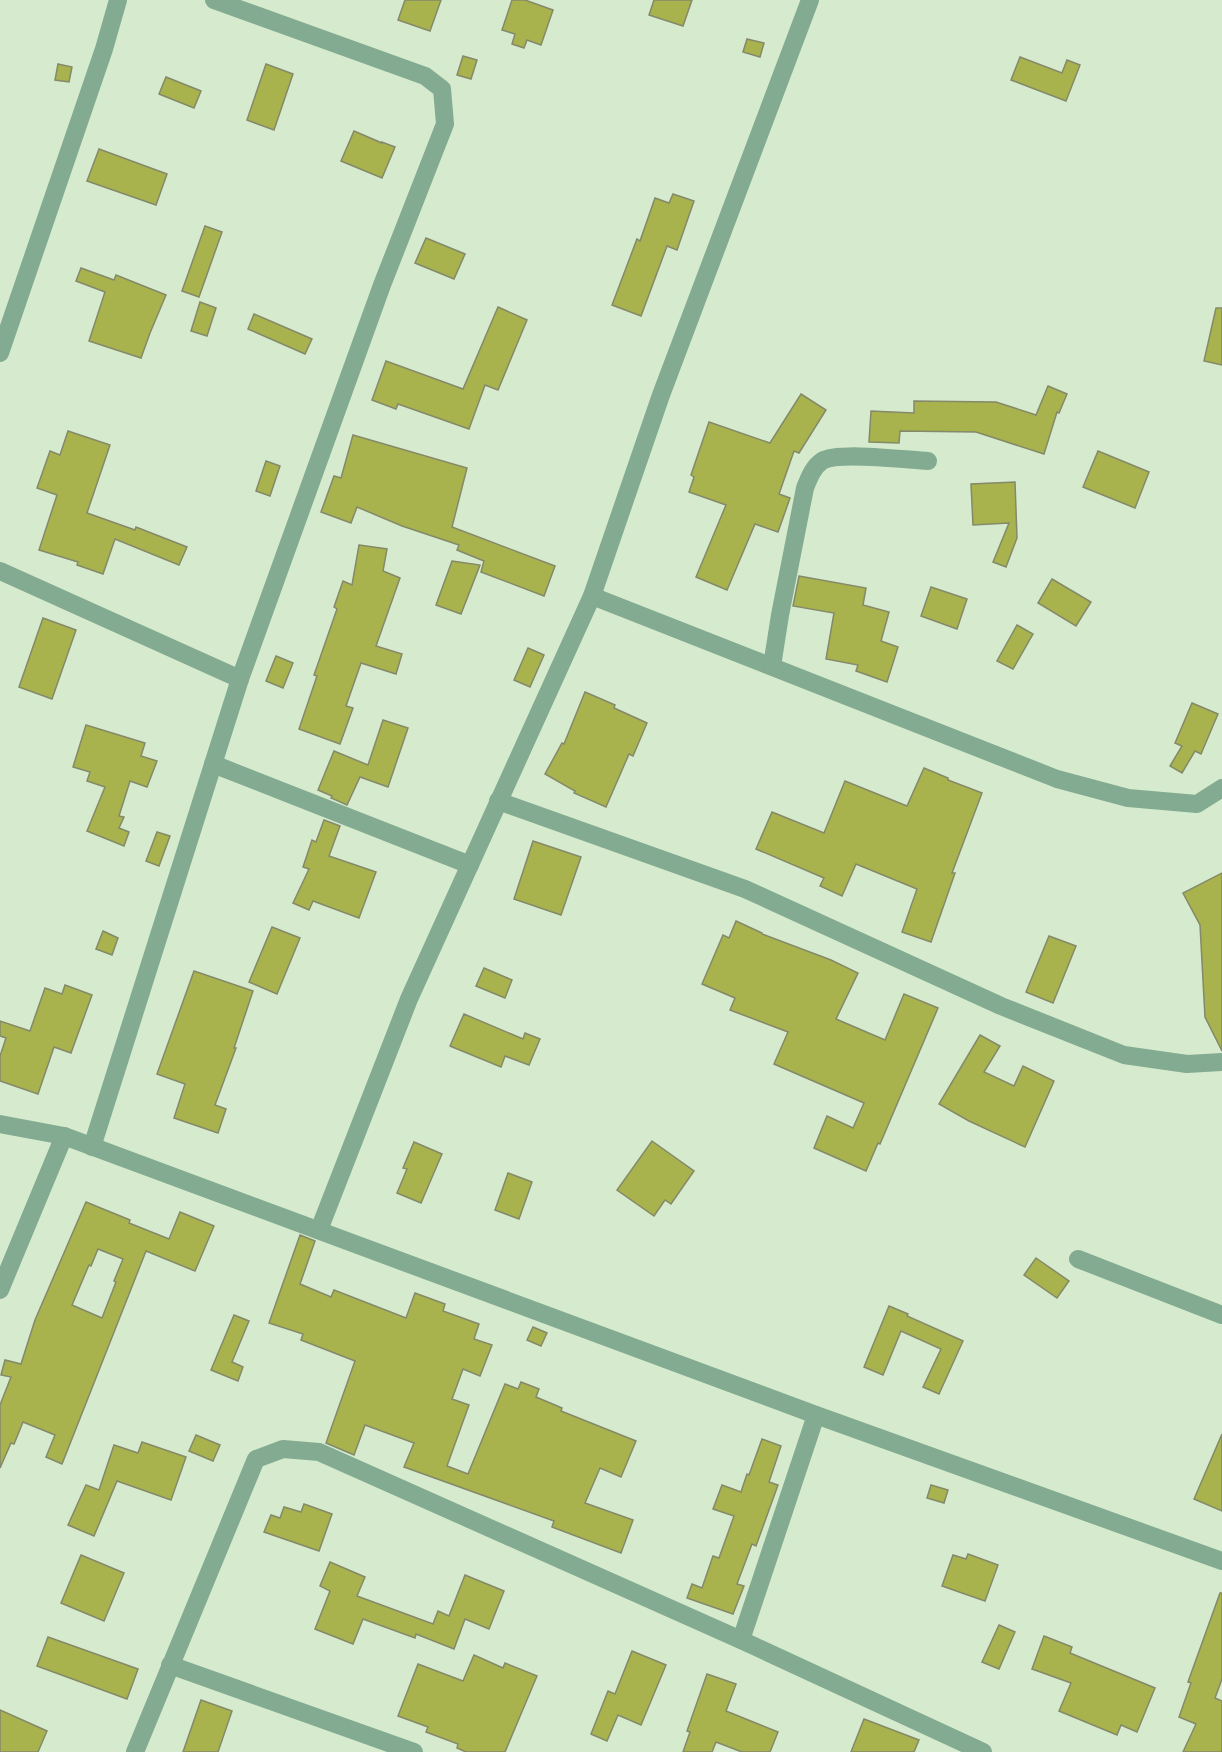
<svg xmlns="http://www.w3.org/2000/svg" width="1222" height="1752" font-family="Manrope,sans-serif">
	<style>
		.building { fill: #a8b34d; stroke: #84896a; stroke-width: 1.5; fill-rule: evenodd }
		.lines { fill: none; stroke-linecap: round; stroke-linejoin: round }
		.minor { stroke: #82ab91; stroke-width: 18 }
	</style>
	<rect width="100%" height="100%" fill="#d6ebcd"/>
	<g class="building">
		<path d="M 405,0 L 441,0 L 430,31 L 398,20 Z"/>
		<path d="M 512,0 L 525,0 L 553,10 L 541,45 L 527,40 L 524,48 L 512,44 L 515,34 L 502,30 Z"/>
		<path d="M 654,0 L 692,0 L 683,26 L 649,15 Z"/>
		<path d="M 747,39 L 764,43 L 760,57 L 743,52 Z"/>
		<path d="M 463,56 L 477,60 L 471,79 L 457,75 Z"/>
		<path d="M 1020,57 L 1062,73 L 1067,60 L 1080,65 L 1066,101 L 1011,80 Z"/>
		<path d="M 58,64 L 72,67 L 69,82 L 55,80 Z"/>
		<path d="M 266,64 L 293,74 L 274,130 L 247,120 Z"/>
		<path d="M 166,77 L 201,91 L 194,108 L 159,94 Z"/>
		<path d="M 354,131 L 382,143 L 382,142 L 395,147 L 382,178 L 341,161 Z"/>
		<path d="M 99,149 L 167,174 L 156,205 L 87,181 Z"/>
		<path d="M 673,194 L 694,201 L 677,250 L 667,246 L 641,316 L 612,305 L 637,239 L 640,241 L 655,198 L 669,203 Z"/>
		<path d="M 205,226 L 222,232 L 199,297 L 182,291 Z"/>
		<path d="M 426,238 L 465,254 L 454,279 L 415,263 Z"/>
		<path d="M 81,268 L 114,280 L 116,275 L 166,295 L 150,333 L 141,358 L 89,341 L 105,292 L 76,281 Z"/>
		<path d="M 200,302 L 216,308 L 207,336 L 191,331 Z"/>
		<path d="M 498,307 L 527,320 L 498,390 L 485,385 L 469,429 L 398,404 L 396,409 L 372,400 L 386,361 L 463,389 Z"/>
		<path d="M 1216,308 L 1222,308 L 1222,365 L 1204,361 Z"/>
		<path d="M 254,314 L 312,339 L 305,354 L 248,329 Z"/>
		<path d="M 1048,386 L 1067,394 L 1059,413 L 1057,412 L 1044,454 L 976,432 L 900,431 L 899,443 L 869,442 L 871,411 L 914,413 L 914,401 L 996,402 L 1036,415 Z"/>
		<path d="M 801,394 L 826,410 L 799,453 L 794,451 L 779,494 L 790,498 L 778,532 L 755,524 L 727,590 L 696,577 L 726,505 L 689,492 L 694,477 L 691,475 L 709,422 L 770,443 Z"/>
		<path d="M 68,431 L 110,445 L 87,513 L 135,530 L 136,527 L 187,547 L 179,565 L 115,539 L 103,574 L 77,565 L 78,562 L 39,550 L 57,495 L 37,488 L 50,451 L 60,455 Z"/>
		<path d="M 353,435 L 467,468 L 452,527 L 555,566 L 544,596 L 481,572 L 484,561 L 457,550 L 459,545 L 402,526 L 357,507 L 351,523 L 321,512 L 334,476 L 341,478 Z"/>
		<path d="M 1098,451 L 1149,472 L 1135,508 L 1083,487 Z"/>
		<path d="M 266,461 L 280,466 L 270,496 L 256,491 Z"/>
		<path d="M 1015,482 L 1017,538 L 1006,567 L 993,562 L 1009,523 L 973,525 L 971,484 Z"/>
		<path d="M 359,545 L 387,549 L 383,571 L 400,578 L 376,646 L 402,654 L 396,674 L 361,663 L 346,706 L 353,708 L 340,744 L 299,729 L 317,676 L 314,675 L 337,609 L 334,607 L 343,581 L 352,585 Z"/>
		<path d="M 452,561 L 480,565 L 461,614 L 436,605 Z"/>
		<path d="M 799,576 L 866,588 L 863,605 L 889,612 L 881,641 L 898,647 L 887,682 L 856,671 L 858,665 L 826,659 L 834,613 L 793,606 Z"/>
		<path d="M 1052,579 L 1091,602 L 1076,626 L 1038,603 Z"/>
		<path d="M 931,587 L 967,599 L 957,629 L 921,616 Z"/>
		<path d="M 43,618 L 76,630 L 52,699 L 19,687 Z"/>
		<path d="M 1017,625 L 1033,634 L 1013,669 L 997,661 Z"/>
		<path d="M 528,648 L 544,655 L 530,687 L 514,680 Z"/>
		<path d="M 276,656 L 293,663 L 283,688 L 266,681 Z"/>
		<path d="M 585,692 L 615,705 L 614,708 L 647,723 L 633,756 L 629,754 L 606,807 L 574,793 L 575,791 L 545,774 L 562,743 L 564,744 Z"/>
		<path d="M 1192,703 L 1218,714 L 1201,754 L 1195,751 L 1182,773 L 1170,766 L 1182,746 L 1175,743 Z"/>
		<path d="M 383,720 L 408,728 L 388,787 L 360,777 L 347,805 L 331,798 L 332,796 L 318,790 L 334,751 L 368,765 Z"/>
		<path d="M 86,725 L 145,743 L 141,756 L 157,761 L 147,787 L 130,781 L 119,816 L 124,817 L 119,828 L 129,832 L 124,846 L 87,831 L 105,787 L 87,781 L 90,772 L 73,767 Z"/>
		<path d="M 924,768 L 948,778 L 948,780 L 982,793 L 952,873 L 955,873 L 931,942 L 902,932 L 917,889 L 856,864 L 842,896 L 820,886 L 824,878 L 756,849 L 772,812 L 824,833 L 845,781 L 907,806 Z"/>
		<path d="M 324,820 L 340,826 L 329,856 L 376,872 L 359,918 L 313,901 L 309,910 L 293,903 L 309,869 L 303,867 L 312,840 L 316,842 Z"/>
		<path d="M 157,832 L 170,836 L 159,866 L 146,861 Z"/>
		<path d="M 533,841 L 581,857 L 561,915 L 514,899 Z"/>
		<path d="M 1222,873 L 1222,1051 L 1205,1017 L 1200,925 L 1183,893 Z"/>
		<path d="M 736,921 L 762,933 L 762,934 L 831,960 L 858,973 L 836,1019 L 885,1040 L 904,994 L 938,1008 L 880,1144 L 878,1143 L 866,1171 L 814,1148 L 827,1116 L 853,1128 L 864,1103 L 774,1064 L 788,1032 L 730,1010 L 735,998 L 702,984 L 723,935 L 729,938 Z"/>
		<path d="M 272,927 L 300,938 L 277,994 L 249,982 Z"/>
		<path d="M 103,931 L 118,938 L 112,955 L 96,949 Z"/>
		<path d="M 1049,936 L 1076,946 L 1053,1003 L 1026,992 Z"/>
		<path d="M 484,968 L 512,980 L 505,998 L 476,986 Z"/>
		<path d="M 194,971 L 253,991 L 234,1048 L 236,1048 L 215,1105 L 226,1109 L 218,1133 L 174,1118 L 185,1084 L 157,1074 Z"/>
		<path d="M 65,985 L 92,995 L 71,1053 L 54,1047 L 38,1094 L 0,1081 L 0,1056 L 6,1038 L 0,1036 L 0,1021 L 30,1031 L 45,988 L 62,994 Z"/>
		<path d="M 464,1014 L 523,1039 L 525,1033 L 540,1039 L 529,1065 L 505,1056 L 501,1067 L 450,1046 Z"/>
		<path d="M 980,1035 L 1000,1046 L 984,1072 L 1014,1086 L 1023,1066 L 1054,1081 L 1025,1147 L 969,1121 L 939,1104 Z"/>
		<path d="M 652,1141 L 694,1171 L 671,1204 L 665,1200 L 654,1216 L 617,1190 Z"/>
		<path d="M 414,1142 L 442,1154 L 421,1203 L 397,1193 L 407,1169 L 403,1168 Z"/>
		<path d="M 508,1173 L 532,1182 L 519,1219 L 495,1210 Z"/>
		<path d="M 86,1202 L 130,1220 L 129,1223 L 169,1239 L 180,1212 L 214,1226 L 195,1271 L 146,1251 L 62,1464 L 46,1457 L 55,1435 L 23,1422 L 14,1444 L 11,1443 L 0,1468 L 0,1405 L 11,1377 L 1,1375 L 5,1360 L 21,1364 L 35,1320 ZM 98,1249 L 123,1259 L 114,1281 L 116,1282 L 102,1318 L 72,1305 L 89,1265 L 91,1266 Z"/>
		<path d="M 300,1235 L 315,1241 L 300,1284 L 331,1297 L 334,1290 L 406,1318 L 415,1293 L 445,1304 L 443,1311 L 479,1324 L 474,1339 L 492,1345 L 480,1376 L 463,1369 L 452,1399 L 469,1405 L 447,1466 L 468,1474 L 505,1384 L 518,1389 L 521,1382 L 539,1389 L 536,1397 L 562,1408 L 561,1411 L 636,1441 L 621,1477 L 600,1468 L 585,1503 L 633,1520 L 621,1553 L 552,1527 L 554,1521 L 404,1467 L 414,1443 L 365,1425 L 354,1455 L 326,1443 L 355,1361 L 301,1340 L 303,1334 L 269,1323 Z"/>
		<path d="M 1036,1258 L 1069,1281 L 1057,1298 L 1024,1275 Z"/>
		<path d="M 889,1306 L 908,1314 L 907,1316 L 963,1341 L 939,1394 L 923,1387 L 941,1349 L 901,1331 L 883,1375 L 864,1367 Z"/>
		<path d="M 234,1315 L 249,1321 L 232,1362 L 243,1367 L 238,1381 L 211,1370 Z"/>
		<path d="M 533,1327 L 547,1333 L 541,1346 L 527,1340 Z"/>
		<path d="M 1222,1434 L 1222,1511 L 1194,1499 Z"/>
		<path d="M 196,1435 L 220,1445 L 213,1461 L 189,1451 Z"/>
		<path d="M 762,1439 L 781,1446 L 769,1482 L 778,1485 L 756,1546 L 752,1544 L 737,1584 L 744,1586 L 733,1614 L 687,1598 L 692,1584 L 702,1588 L 713,1556 L 719,1558 L 734,1516 L 713,1509 L 722,1485 L 741,1492 L 747,1474 L 749,1475 Z"/>
		<path d="M 142,1442 L 186,1457 L 171,1500 L 117,1481 L 94,1536 L 68,1525 L 86,1485 L 99,1490 L 114,1445 L 138,1453 Z"/>
		<path d="M 931,1485 L 948,1490 L 944,1503 L 927,1498 Z"/>
		<path d="M 304,1504 L 332,1514 L 319,1551 L 264,1532 L 271,1515 L 280,1518 L 284,1507 L 301,1512 Z"/>
		<path d="M 968,1554 L 998,1565 L 985,1601 L 942,1586 L 953,1555 L 966,1559 Z"/>
		<path d="M 81,1555 L 124,1573 L 104,1621 L 61,1603 Z"/>
		<path d="M 330,1562 L 365,1577 L 357,1596 L 433,1624 L 438,1611 L 449,1616 L 465,1575 L 504,1591 L 489,1629 L 465,1619 L 454,1649 L 416,1634 L 415,1638 L 363,1619 L 353,1644 L 315,1629 L 330,1591 L 320,1586 Z"/>
		<path d="M 1220,1593 L 1222,1593 L 1222,1679 L 1215,1698 L 1222,1701 L 1222,1752 L 1183,1752 L 1196,1724 L 1179,1717 L 1191,1683 L 1188,1682 Z"/>
		<path d="M 999,1625 L 1015,1632 L 999,1669 L 982,1662 Z"/>
		<path d="M 1044,1636 L 1072,1647 L 1070,1653 L 1155,1688 L 1137,1732 L 1121,1725 L 1117,1735 L 1059,1711 L 1071,1683 L 1032,1669 Z"/>
		<path d="M 48,1637 L 138,1669 L 127,1699 L 37,1666 Z"/>
		<path d="M 632,1651 L 666,1665 L 641,1725 L 618,1715 L 607,1741 L 591,1734 L 608,1691 L 615,1694 Z"/>
		<path d="M 474,1655 L 503,1668 L 505,1663 L 537,1676 L 505,1752 L 466,1752 L 457,1748 L 458,1744 L 426,1732 L 428,1727 L 398,1716 L 418,1664 L 463,1681 Z"/>
		<path d="M 707,1674 L 736,1684 L 726,1711 L 778,1732 L 770,1752 L 742,1752 L 716,1742 L 712,1752 L 683,1752 L 690,1732 L 687,1731 Z"/>
		<path d="M 201,1700 L 232,1711 L 218,1752 L 183,1752 Z"/>
		<path d="M 0,1710 L 47,1731 L 38,1752 L 0,1752 Z"/>
		<path d="M 864,1719 L 919,1740 L 914,1752 L 851,1752 Z"/>
	</g>
	<g class="lines">
		<g class="minor">
			<path d="M 0,353 L 104,49 L 118,0"/>
			<path d="M 0,571 L 240,679"/>
			<path d="M 592,596 L 1057,779 L 1128,798 L 1197,804 L 1222,788"/>
			<path d="M 772,666 L 780,615 L 805,488 C 809,478 813,467 822,461 C 838,451 907,460 928,461"/>
			<path d="M 213,764 L 470,865"/>
			<path d="M 498,801 L 745,889 L 1001,1006 L 1124,1055 L 1187,1064 L 1222,1062"/>
			<path d="M 0,1124 L 64,1136 L 816,1415 L 1222,1561"/>
			<path d="M 92,1147 L 240,679 L 382,285 L 445,124 L 442,89 L 425,76 L 214,0"/>
			<path d="M 319,1230 L 409,999 L 592,596 L 661,395 L 810,0"/>
			<path d="M 1078,1259 L 1222,1315"/>
			<path d="M 0,1290 L 64,1136"/>
			<path d="M 741,1640 L 816,1415"/>
			<path d="M 170,1665 L 414,1752"/>
			<path d="M 135,1752 L 256,1459 L 283,1449 L 319,1452 L 741,1640 L 983,1752"/>
		</g>
	</g>
</svg>
